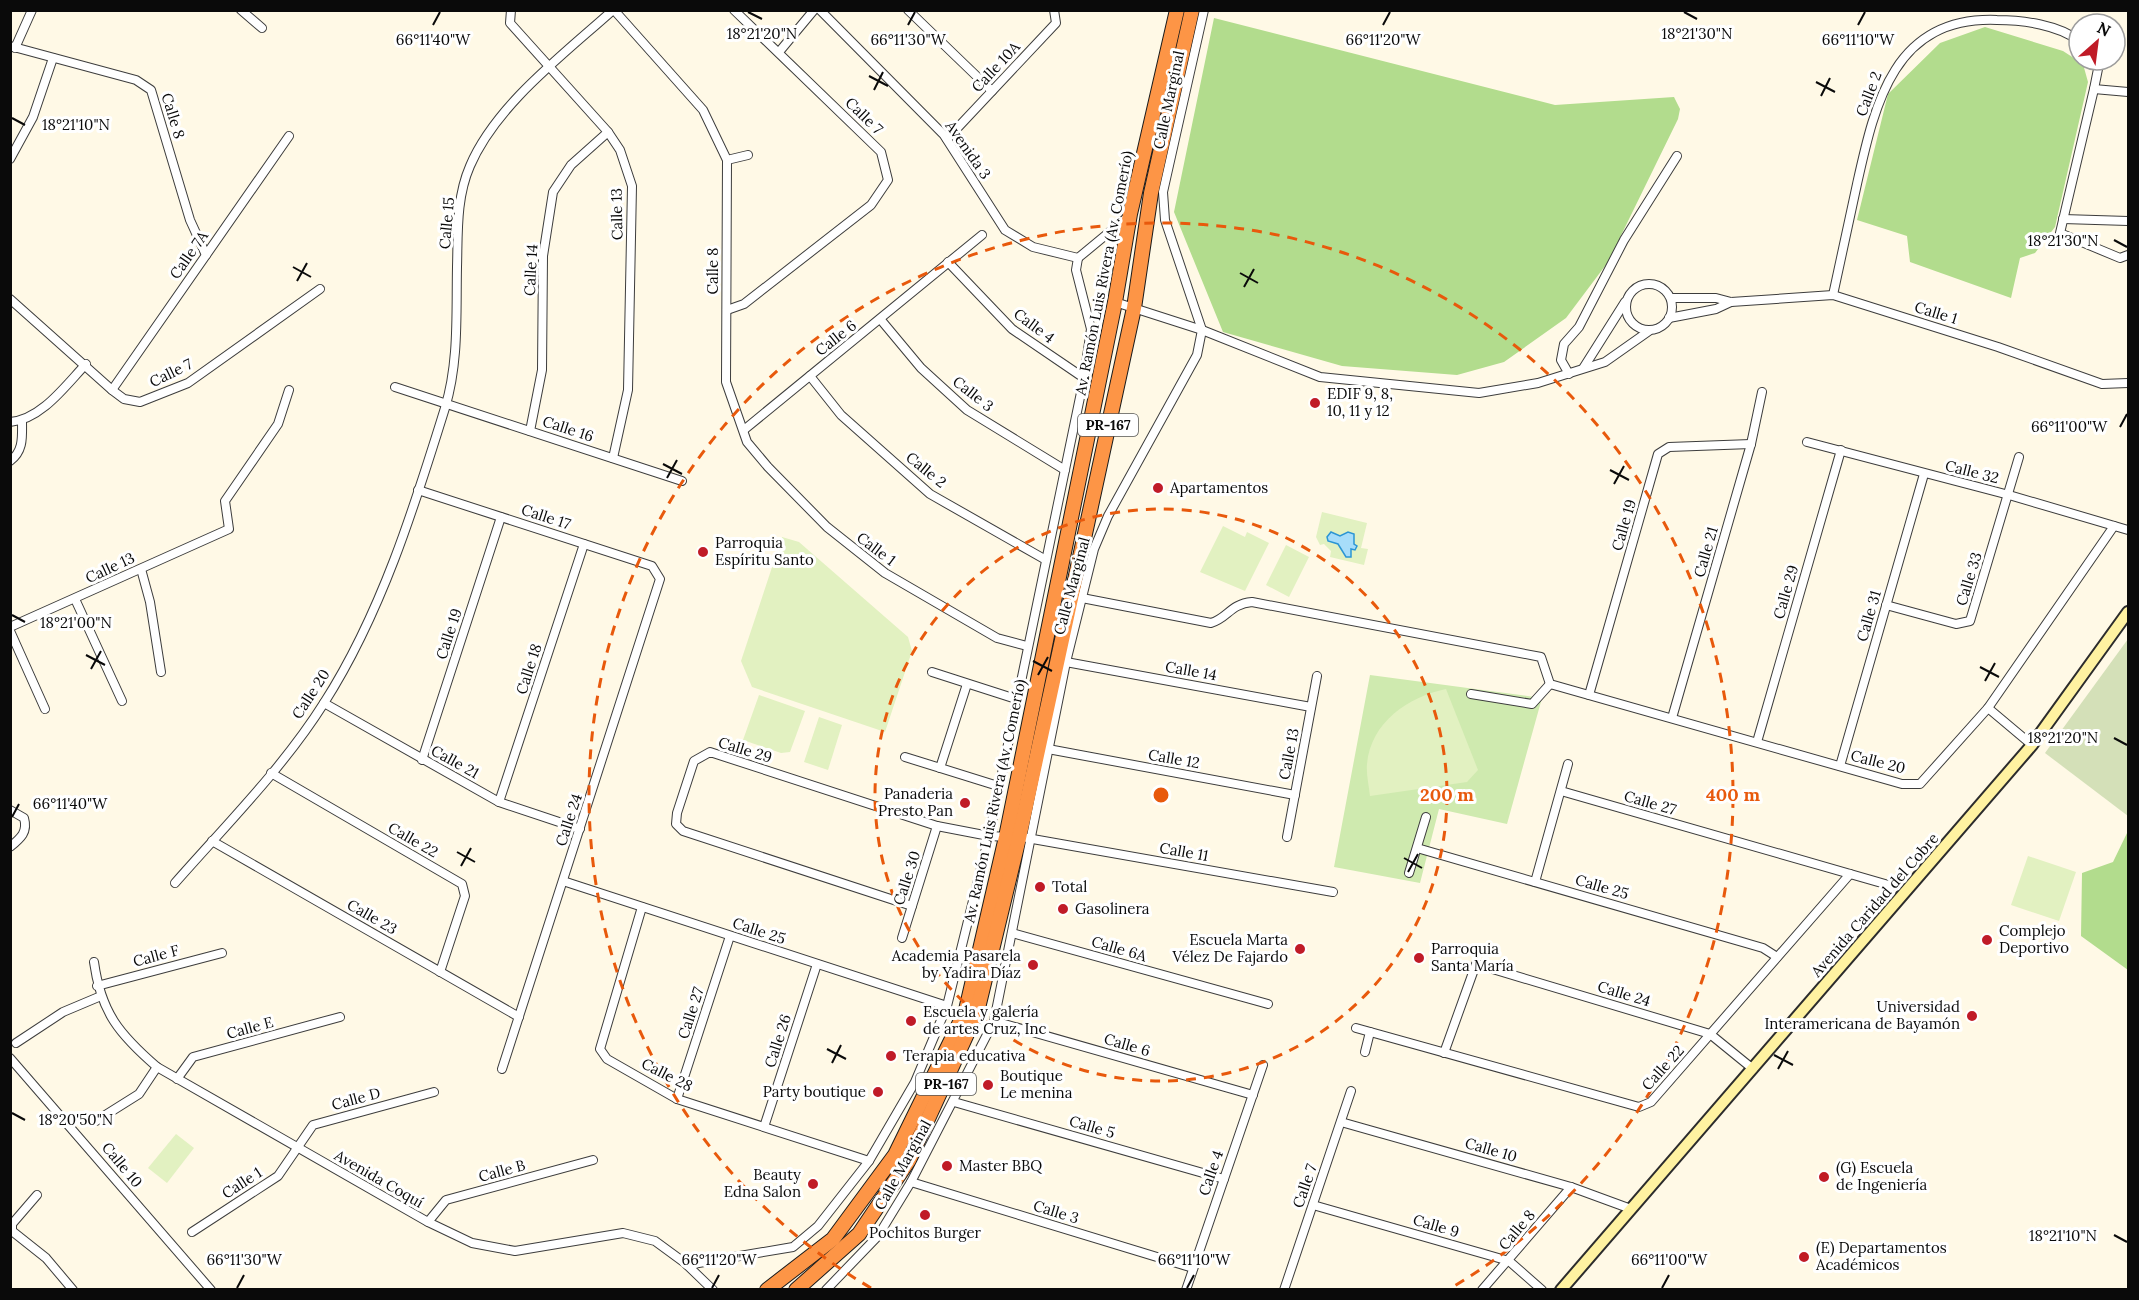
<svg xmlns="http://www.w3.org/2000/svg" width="2139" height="1300" font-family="Lora,serif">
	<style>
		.green { fill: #cfeaaf }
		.forest { fill: #b2dc8d }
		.cemetery { fill: #d4e0b8 }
		.pitch { fill: #e2f1c1 }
		.water { fill: #a7ddfa; stroke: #2b95d4; stroke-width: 1.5 }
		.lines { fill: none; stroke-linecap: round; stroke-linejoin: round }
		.street-casing { stroke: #3d3d3d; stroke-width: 10 }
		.secondary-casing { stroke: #2c2c2c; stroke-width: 14 }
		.highway-casing { stroke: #1b1b1b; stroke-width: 16 }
		.street { stroke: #fff; stroke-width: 8 }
		.secondary { stroke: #fff2a1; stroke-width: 10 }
		.highway { stroke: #fd9546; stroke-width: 14 }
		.ticks { fill: none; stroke: #0a0a0a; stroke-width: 2 }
		.ring { fill: none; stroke: #e8590c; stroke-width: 3; stroke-dasharray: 10 8 }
		.poi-dot { fill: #c01b27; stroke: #fff; stroke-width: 2 }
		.labels { text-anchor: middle; stroke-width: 6; stroke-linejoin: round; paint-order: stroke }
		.shield { fill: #fff; stroke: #545454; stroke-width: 1.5 }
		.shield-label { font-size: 14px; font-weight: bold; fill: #0a0a0a }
		.street-label { font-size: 15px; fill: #0a0a0a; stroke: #fff }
		.poi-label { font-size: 15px; fill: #0a0a0a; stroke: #fff; text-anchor: start }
		.ticks-label { font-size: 15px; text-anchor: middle; fill: #0a0a0a; stroke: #fff; stroke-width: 6; stroke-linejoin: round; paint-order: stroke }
		.centre { fill: #e8590c; stroke: #fff; stroke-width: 3 }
		.ring-label { font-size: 18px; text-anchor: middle; font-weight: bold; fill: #e8590c; stroke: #fff; stroke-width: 6; stroke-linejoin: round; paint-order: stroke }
	</style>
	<rect width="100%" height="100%" fill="#fff9e6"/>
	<path class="green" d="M 1370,675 L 1542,698 L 1507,824 L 1439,809 L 1420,883 L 1334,867 Z"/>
	<g class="forest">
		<path d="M 1214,18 L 1555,105 L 1674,97 L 1680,109 L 1678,119 L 1608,262 L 1566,318 L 1504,362 L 1457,375 L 1342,366 L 1223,332 L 1174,212 Z"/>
		<path d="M 1985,27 L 2063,51 L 2083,64 L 2088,82 L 2055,227 L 2035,253 L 2020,258 L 2011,298 L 1910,262 L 1907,236 L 1857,220 L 1888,94 L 1940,43 Z"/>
		<path d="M 2128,831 L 2128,970 L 2081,936 L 2082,873 L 2113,862 Z"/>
	</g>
	<path class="cemetery" d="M 2128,639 L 2128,816 L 2045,753 Z"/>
	<g class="pitch">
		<path d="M 1322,512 L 1367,523 L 1361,548 L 1368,549 L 1364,565 L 1330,557 L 1331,551 L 1324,544 L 1320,545 L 1316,537 Z"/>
		<path d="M 1223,526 L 1245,537 L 1247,532 L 1269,543 L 1245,591 L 1200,572 Z"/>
		<path d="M 782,537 L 799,542 L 908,637 L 912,651 L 885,732 L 752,687 L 741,661 Z"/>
		<path d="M 1286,545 L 1309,557 L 1289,597 L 1266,585 Z"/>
		<path d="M 1446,689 L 1478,770 L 1467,782 L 1370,796 C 1369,786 1366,774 1367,764 C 1371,722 1408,697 1446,689 Z"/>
		<path d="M 759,695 L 805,711 L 790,752 L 781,753 L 743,740 Z"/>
		<path d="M 819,717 L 842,725 L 828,770 L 804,762 Z"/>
		<path d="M 2028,856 L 2076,872 L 2059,921 L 2011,905 Z"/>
		<path d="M 176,1134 L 194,1148 L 167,1183 L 148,1168 Z"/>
	</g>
	<path class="water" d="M 1331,532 L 1340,536 L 1348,532 L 1354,534 L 1354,544 L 1357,546 L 1355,550 L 1351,549 L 1351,557 L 1346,557 L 1338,544 L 1328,541 L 1327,537 Z"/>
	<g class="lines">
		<g class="street-casing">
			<g id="street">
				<path d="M 241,10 L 262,28"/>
				<path d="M 511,10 L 510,23 L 608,132 L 620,150 L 632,186 L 628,390 L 613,458"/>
				<path d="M 614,10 L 703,110 L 727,160 L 726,382 L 747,442 L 768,467 L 827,527 L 885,573 L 997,638 L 1027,646"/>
				<path d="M 820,10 L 944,135 L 1005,230 L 1033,247 L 1078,258"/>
				<path d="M 908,10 L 992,91"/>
				<path d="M 10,46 L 136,80 L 151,90 L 190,220 L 206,255"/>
				<path d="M 15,48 L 32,10"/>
				<path d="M 779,52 L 814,10"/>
				<path d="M 2095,60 L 2098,69 L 2094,89 L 2060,233 L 2120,258 L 2128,255"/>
				<path d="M 2094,89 L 2128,92"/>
				<path d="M 947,139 L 1056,23 L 1054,10"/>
				<path d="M 10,159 L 33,117 L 53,58"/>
				<path d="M 727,160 L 748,155"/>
				<path d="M 2063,219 L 2128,221"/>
				<path d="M 1078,258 L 1130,215"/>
				<path d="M 948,262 L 1012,329 L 1084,378"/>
				<circle cx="1649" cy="307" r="23"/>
				<path d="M 1833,295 C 1841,258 1849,221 1857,184 C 1875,103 1894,16 1997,20 C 2023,20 2059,25 2079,41"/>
				<path d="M 1671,298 L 1716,298 L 1731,302 L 1833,295 L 1998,347 L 2102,384 L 2128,383"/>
				<path d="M 10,299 L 112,390 L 124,399 L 140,402 L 188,383 L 320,289"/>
				<path d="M 1115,302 L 1202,330 L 1320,377 L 1479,393 L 1538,383 L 1605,362 L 1649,331"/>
				<path d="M 727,310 L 744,304 L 871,205 L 888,180 L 881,152 L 734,10"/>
				<path d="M 1669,318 L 1716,309 L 1731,302"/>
				<path d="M 881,320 L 921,368 L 967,410 L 1065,470"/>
				<path d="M 1584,367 L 1625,302"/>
				<path d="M 1569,374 L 1561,360 L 1564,344 L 1579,327 L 1624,240 L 1677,156"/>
				<path d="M 810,376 L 841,415 L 930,494 L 1046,560"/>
				<path d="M 395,387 L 682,481"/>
				<path d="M 112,390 L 289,136"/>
				<path d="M 10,422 C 41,420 66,385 86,364"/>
				<path d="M 745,429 L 982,235"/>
				<path d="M 530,431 L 542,370 L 543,256 L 553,192 L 571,165 L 608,132"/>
				<path d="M 1807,442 L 2009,495 L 2128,530"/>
				<path d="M 10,461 C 24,451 22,436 22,421"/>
				<path d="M 418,490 L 652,566 L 660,579 L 502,1069"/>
				<path d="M 141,569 L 150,602 L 161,672"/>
				<path d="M 1082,598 L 1211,623 C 1228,618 1230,604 1252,602 L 1541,657 L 1550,684 L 1902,784 L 1920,784 L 1988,708 L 2114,526"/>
				<path d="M 75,599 L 122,701"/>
				<path d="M 1886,605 L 1956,624 L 1970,621 L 2019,457"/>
				<path d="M 10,627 L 229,529 L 225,501 L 278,424 L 289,390"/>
				<path d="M 10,631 L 45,709"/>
				<path d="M 1066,662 L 1311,707"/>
				<path d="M 932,672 L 1016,699"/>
				<path d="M 1471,694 L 1532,704 L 1550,684"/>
				<path d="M 1589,695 L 1658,454 L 1669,447 L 1751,444"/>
				<path d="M 324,703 L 499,802 L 580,829"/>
				<path d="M 1988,708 L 2032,745"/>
				<path d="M 1672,718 L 1751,444 L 1762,392"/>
				<path d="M 1757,742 L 1841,450"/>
				<path d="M 1048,749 L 1295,795"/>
				<path d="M 905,757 L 998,786"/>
				<path d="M 422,760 L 501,517"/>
				<path d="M 1840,766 L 1924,474"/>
				<path d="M 940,768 L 967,684"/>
				<path d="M 271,773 L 462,884 L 465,896 L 440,972"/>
				<path d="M 1561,791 L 1892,886"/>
				<path d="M 499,802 L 584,544"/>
				<path d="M 10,810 L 24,818 C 28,832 21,838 10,847"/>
				<path d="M 1287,837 L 1317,676"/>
				<path d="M 1027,838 L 1333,892"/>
				<path d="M 212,841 L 519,1017"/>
				<path d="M 1417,848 L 1763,948 L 1777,957"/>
				<path d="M 1409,873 L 1426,817"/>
				<path d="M 563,881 L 947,1006"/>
				<path d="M 1535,882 L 1568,764"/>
				<path d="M 175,883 C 226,825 283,768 324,703 C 381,614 414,508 445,408 C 459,362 456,314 457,267 C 458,233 456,198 470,166 C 496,105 563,55 613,10"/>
				<path d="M 912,906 L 683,831 L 676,824 L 677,813 L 694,761 L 710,752 L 937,826 L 989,836 L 1009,837"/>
				<path d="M 642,907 L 600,1049 L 607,1059 L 677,1099 L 869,1161"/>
				<path d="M 1012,933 L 1268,1004"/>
				<path d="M 902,938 L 937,826"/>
				<path d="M 94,962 C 101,1013 120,1035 157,1067 L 428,1222 L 472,1243 L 515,1251 L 623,1233 L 655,1241 L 685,1263 L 713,1290"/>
				<path d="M 97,986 L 222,953"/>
				<path d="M 994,1021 L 1253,1095"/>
				<path d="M 1356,1028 L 1639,1107 L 1651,1102 L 1850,874"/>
				<path d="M 16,1043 L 63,1012 L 101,996"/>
				<path d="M 1365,1052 L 1370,1032"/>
				<path d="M 1444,1053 L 1476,964 L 1710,1034 L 1753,1069"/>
				<path d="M 10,1058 L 211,1290"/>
				<path d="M 177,1079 L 193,1057 L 340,1017"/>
				<path d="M 677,1099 L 730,936"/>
				<path d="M 954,1102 L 1224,1179"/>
				<path d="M 96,1121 L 139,1094 L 157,1067"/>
				<path d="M 1341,1122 L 1571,1187 L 1631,1209"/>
				<path d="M 764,1127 L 817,964"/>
				<path d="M 911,1182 L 1193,1268"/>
				<path d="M 37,1195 L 12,1224 L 12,1231 L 46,1258 L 73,1290"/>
				<path d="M 1313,1205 L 1509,1261 L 1542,1290"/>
				<path d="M 428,1222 L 446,1200 L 593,1160"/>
				<path d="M 192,1232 L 278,1176 L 313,1125 L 434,1092"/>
				<path d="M 687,1265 L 793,1247 L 818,1226 L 869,1161 L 915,1082 L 947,1006 L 989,836 L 1084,378 L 1091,329 L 1076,270 L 1078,258"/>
				<path d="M 826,1290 L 878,1236 L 911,1182 L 994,1021 L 1066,662 L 1094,549 L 1108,516 L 1197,355 L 1202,330 L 1165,220 L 1163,192 L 1204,10"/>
				<path d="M 1186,1290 L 1263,1065"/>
				<path d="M 1284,1290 L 1351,1091"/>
				<path d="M 1482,1290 L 1571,1187"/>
			</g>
		</g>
		<g class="secondary-casing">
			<path id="secondary" d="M 1561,1290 L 2032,745 L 2128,612"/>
		</g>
		<g class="highway-casing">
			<g id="highway">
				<path d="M 767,1290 L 833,1239 L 895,1155 L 966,1010 L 1006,837 L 1115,302 L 1130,214 L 1177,10"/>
				<path d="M 796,1290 L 859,1234 L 909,1160 L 977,1012 L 1019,838 L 1134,308 L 1151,193 L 1192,10"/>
			</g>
		</g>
		<use href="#street" class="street"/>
		<use href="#secondary" class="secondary"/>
		<use href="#highway" class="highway"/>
	</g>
	<path class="ticks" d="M 748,12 L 762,19M 1684,12 L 1697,19M 433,25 L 440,12M 908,25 L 915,12M 1383,25 L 1390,12M 1858,25 L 1865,12M 869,76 L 888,86M 1816,82 L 1835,92M 874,90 L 883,72M 1821,96 L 1830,78M 12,118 L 25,125M 2114,240 L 2127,247M 293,267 L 311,277M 1240,273 L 1258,283M 297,281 L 307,263M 1244,287 L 1254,269M 2120,427 L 2127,414M 663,464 L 682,474M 1610,470 L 1629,480M 667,478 L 677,460M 1614,484 L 1624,466M 12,615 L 25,622M 86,655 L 105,665M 1033,661 L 1052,671M 1980,667 L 1999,677M 91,669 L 101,651M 1038,675 L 1048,657M 1985,681 L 1995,663M 2114,738 L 2127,745M 12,817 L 19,804M 457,852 L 475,862M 1404,858 L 1422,868M 461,866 L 471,848M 1408,872 L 1418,854M 827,1049 L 846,1059M 1774,1055 L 1793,1065M 832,1063 L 841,1045M 1778,1069 L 1788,1051M 12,1113 L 25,1120M 2114,1235 L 2127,1242M 237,1288 L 244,1275M 712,1288 L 719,1275M 1187,1288 L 1194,1275M 1662,1288 L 1669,1275"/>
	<g class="ring">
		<circle cx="1161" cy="795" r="286"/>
		<path d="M871 1288A572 572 0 1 1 1451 1288"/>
	</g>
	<g class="poi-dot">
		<circle cx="1315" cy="403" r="6"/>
		<circle cx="1158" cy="488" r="6"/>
		<circle cx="703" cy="552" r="6"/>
		<circle cx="965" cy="803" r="6"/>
		<circle cx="1040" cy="887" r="6"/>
		<circle cx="1063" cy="909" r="6"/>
		<circle cx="1987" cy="940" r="6"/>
		<circle cx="1300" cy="949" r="6"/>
		<circle cx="1419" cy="958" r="6"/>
		<circle cx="1033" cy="965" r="6"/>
		<circle cx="1972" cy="1016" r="6"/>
		<circle cx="911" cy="1021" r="6"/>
		<circle cx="891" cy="1056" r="6"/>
		<circle cx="988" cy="1085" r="6"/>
		<circle cx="878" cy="1092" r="6"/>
		<circle cx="947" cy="1166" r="6"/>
		<circle cx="1824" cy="1177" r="6"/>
		<circle cx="813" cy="1184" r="6"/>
		<circle cx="925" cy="1215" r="6"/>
		<circle cx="1804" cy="1257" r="6"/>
	</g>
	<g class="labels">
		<g class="shield">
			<rect x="1078" y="414" width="60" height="22" rx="4.5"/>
			<rect x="916" y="1073" width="60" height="22" rx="4.5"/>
		</g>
		<g class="shield-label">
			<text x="1108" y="430">PR-167</text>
			<text x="946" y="1089">PR-167</text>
		</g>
		<g class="street-label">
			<text transform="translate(996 67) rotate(-47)" y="5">Calle 10A</text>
			<text transform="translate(1869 94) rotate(-69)" y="5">Calle 2</text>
			<text transform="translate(1169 100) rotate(-78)" y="5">Calle Marginal</text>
			<text transform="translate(173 116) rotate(73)" y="5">Calle 8</text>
			<text transform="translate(864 116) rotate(44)" y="5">Calle 7</text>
			<text transform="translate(968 150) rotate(55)" y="5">Avenida 3</text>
			<text transform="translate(617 214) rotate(-91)" y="5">Calle 13</text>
			<text transform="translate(447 223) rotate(-85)" y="5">Calle 15</text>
			<text transform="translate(189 255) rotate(-55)" y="5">Calle 7A</text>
			<text transform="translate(531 270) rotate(-87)" y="5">Calle 14</text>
			<text transform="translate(713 271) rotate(-90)" y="5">Calle 8</text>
			<text transform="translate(1104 273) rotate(-79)" y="5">Av. Ramón Luis Rivera (Av. Comerío)</text>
			<text transform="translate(1936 313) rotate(17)" y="5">Calle 1</text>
			<text transform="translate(1034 326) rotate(37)" y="5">Calle 4</text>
			<text transform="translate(836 338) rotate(-38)" y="5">Calle 6</text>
			<text transform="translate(171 373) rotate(-26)" y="5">Calle 7</text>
			<text transform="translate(973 394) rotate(38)" y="5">Calle 3</text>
			<text transform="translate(568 429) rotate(18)" y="5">Calle 16</text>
			<text transform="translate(926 470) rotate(39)" y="5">Calle 2</text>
			<text transform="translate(1972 472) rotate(14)" y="5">Calle 32</text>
			<text transform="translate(546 517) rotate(18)" y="5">Calle 17</text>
			<text transform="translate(1624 525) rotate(-74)" y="5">Calle 19</text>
			<text transform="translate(876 549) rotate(37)" y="5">Calle 1</text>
			<text transform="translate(1706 552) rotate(-74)" y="5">Calle 21</text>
			<text transform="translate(110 568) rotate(-25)" y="5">Calle 13</text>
			<text transform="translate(1969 579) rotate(-73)" y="5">Calle 33</text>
			<text transform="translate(1072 586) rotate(-75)" y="5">Calle Marginal</text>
			<text transform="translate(1786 592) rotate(-74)" y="5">Calle 29</text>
			<text transform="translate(1869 616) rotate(-74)" y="5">Calle 31</text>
			<text transform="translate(449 634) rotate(-72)" y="5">Calle 19</text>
			<text transform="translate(529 669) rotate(-72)" y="5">Calle 18</text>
			<text transform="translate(1191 671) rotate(10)" y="5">Calle 14</text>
			<text transform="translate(311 694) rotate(-57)" y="5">Calle 20</text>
			<text transform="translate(745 750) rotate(17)" y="5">Calle 29</text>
			<text transform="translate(1289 754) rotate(-79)" y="5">Calle 13</text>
			<text transform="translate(1174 759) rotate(10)" y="5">Calle 12</text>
			<text transform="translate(455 762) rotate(29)" y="5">Calle 21</text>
			<text transform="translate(1878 762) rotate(14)" y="5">Calle 20</text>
			<text transform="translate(995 801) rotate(-78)" y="5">Av. Ramón Luis Rivera (Av. Comerío)</text>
			<text transform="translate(1650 803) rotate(16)" y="5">Calle 27</text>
			<text transform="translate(569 820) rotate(-72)" y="5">Calle 24</text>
			<text transform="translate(413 840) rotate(30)" y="5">Calle 22</text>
			<text transform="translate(1184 852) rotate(10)" y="5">Calle 11</text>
			<text transform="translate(907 878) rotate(-72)" y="5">Calle 30</text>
			<text transform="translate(1602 887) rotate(16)" y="5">Calle 25</text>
			<text transform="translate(1875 905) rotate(-49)" y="5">Avenida Caridad del Cobre</text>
			<text transform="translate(372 917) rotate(30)" y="5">Calle 23</text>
			<text transform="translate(759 931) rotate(18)" y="5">Calle 25</text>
			<text transform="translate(1119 949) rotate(16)" y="5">Calle 6A</text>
			<text transform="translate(156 956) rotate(-15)" y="5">Calle F</text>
			<text transform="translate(1624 994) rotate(17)" y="5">Calle 24</text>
			<text transform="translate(691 1013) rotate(-72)" y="5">Calle 27</text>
			<text transform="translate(250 1028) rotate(-15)" y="5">Calle E</text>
			<text transform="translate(778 1041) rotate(-72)" y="5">Calle 26</text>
			<text transform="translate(1127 1045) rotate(16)" y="5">Calle 6</text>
			<text transform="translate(1663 1068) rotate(-48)" y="5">Calle 22</text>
			<text transform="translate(667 1075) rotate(27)" y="5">Calle 28</text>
			<text transform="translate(356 1099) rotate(-15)" y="5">Calle D</text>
			<text transform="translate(1092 1127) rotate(16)" y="5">Calle 5</text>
			<text transform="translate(1491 1150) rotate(16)" y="5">Calle 10</text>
			<text transform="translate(122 1165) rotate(50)" y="5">Calle 10</text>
			<text transform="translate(903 1165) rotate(-61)" y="5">Calle Marginal</text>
			<text transform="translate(502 1171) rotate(-15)" y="5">Calle B</text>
			<text transform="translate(1211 1173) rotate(-71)" y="5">Calle 4</text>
			<text transform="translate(379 1179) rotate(30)" y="5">Avenida Coquí</text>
			<text transform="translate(242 1183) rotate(-33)" y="5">Calle 1</text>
			<text transform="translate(1305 1186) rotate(-71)" y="5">Calle 7</text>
			<text transform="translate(1056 1212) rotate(17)" y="5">Calle 3</text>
			<text transform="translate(1436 1226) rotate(16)" y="5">Calle 9</text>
			<text transform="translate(1517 1230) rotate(-50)" y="5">Calle 8</text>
		</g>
		<g class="poi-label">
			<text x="1327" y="399">EDIF 9, 8,<tspan x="1327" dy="17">10, 11 y 12</tspan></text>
			<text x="1170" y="493">Apartamentos</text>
			<text x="715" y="548">Parroquia<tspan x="715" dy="17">Espíritu Santo</tspan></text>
			<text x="953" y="799" text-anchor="end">Panaderia<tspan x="953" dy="17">Presto Pan</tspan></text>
			<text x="1052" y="892">Total</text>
			<text x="1075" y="914">Gasolinera</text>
			<text x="1999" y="936">Complejo<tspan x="1999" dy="17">Deportivo</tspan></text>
			<text x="1288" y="945" text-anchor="end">Escuela Marta<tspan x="1288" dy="17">Vélez De Fajardo</tspan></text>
			<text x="1431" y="954">Parroquia<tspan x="1431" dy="17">Santa María</tspan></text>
			<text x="1021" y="961" text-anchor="end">Academia Pasarela<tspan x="1021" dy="17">by Yadira Díaz</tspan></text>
			<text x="1960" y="1012" text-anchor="end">Universidad<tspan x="1960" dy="17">Interamericana de Bayamón</tspan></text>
			<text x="923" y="1017">Escuela y galería<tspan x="923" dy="17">de artes Cruz, Inc</tspan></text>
			<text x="903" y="1061">Terapia educativa</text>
			<text x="1000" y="1081">Boutique<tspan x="1000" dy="17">Le menina</tspan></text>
			<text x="866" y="1097" text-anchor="end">Party boutique</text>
			<text x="959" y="1171">Master BBQ</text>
			<text x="1836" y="1173">(G) Escuela<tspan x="1836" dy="17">de Ingeniería</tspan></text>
			<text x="801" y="1180" text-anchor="end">Beauty<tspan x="801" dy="17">Edna Salon</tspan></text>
			<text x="925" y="1238" text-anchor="middle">Pochitos Burger</text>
			<text x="1816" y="1253">(E) Departamentos<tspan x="1816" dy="17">Académicos</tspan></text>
		</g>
	</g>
	<g class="ticks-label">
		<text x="762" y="39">18°21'20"N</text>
		<text x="1697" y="39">18°21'30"N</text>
		<text x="433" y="45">66°11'40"W</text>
		<text x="908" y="45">66°11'30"W</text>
		<text x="1383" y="45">66°11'20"W</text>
		<text x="1858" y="45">66°11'10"W</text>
		<text x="76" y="130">18°21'10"N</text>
		<text x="2063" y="246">18°21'30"N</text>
		<text x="2069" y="432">66°11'00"W</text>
		<text x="76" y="628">18°21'00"N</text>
		<text x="2063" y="743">18°21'20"N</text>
		<text x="70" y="809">66°11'40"W</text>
		<text x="76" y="1125">18°20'50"N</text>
		<text x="2063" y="1241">18°21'10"N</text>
		<text x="244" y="1265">66°11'30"W</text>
		<text x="719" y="1265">66°11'20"W</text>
		<text x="1194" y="1265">66°11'10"W</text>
		<text x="1669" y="1265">66°11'00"W</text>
	</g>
	<circle cx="1161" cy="795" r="9" class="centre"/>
	<g class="ring-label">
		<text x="1447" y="801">200 m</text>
		<text x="1733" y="801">400 m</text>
	</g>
	<rect width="2139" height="1300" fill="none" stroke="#0a0a0a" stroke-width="24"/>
	<g transform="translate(2097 42) rotate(28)"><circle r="28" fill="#ffffff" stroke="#9d9d9d" stroke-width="1.5"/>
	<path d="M0-4.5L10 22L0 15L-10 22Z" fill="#c01b27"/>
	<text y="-9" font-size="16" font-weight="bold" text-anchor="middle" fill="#0a0a0a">N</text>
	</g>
</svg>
